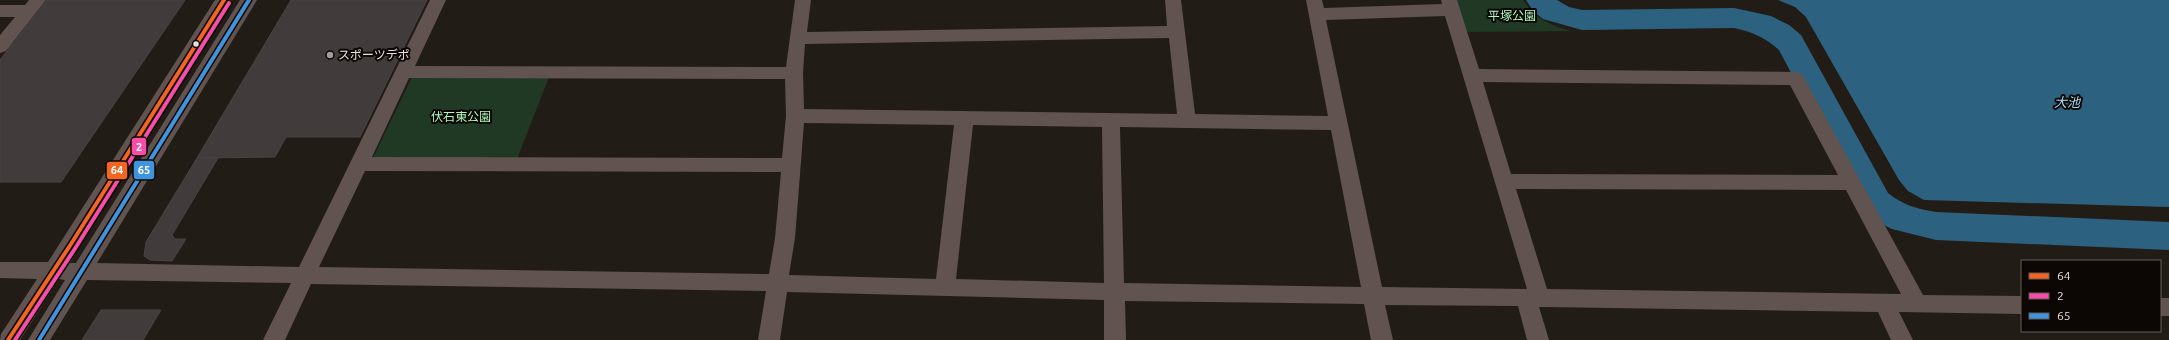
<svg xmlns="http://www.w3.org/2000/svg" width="2169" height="340" font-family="Ubuntu,'Noto Sans JP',sans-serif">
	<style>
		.green { fill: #203924 }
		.water { fill: #2c6280 }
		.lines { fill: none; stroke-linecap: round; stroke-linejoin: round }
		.river { fill: #2c6280; fill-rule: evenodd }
		.building { fill: #413b3b; stroke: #494443 }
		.minor { fill: #61534f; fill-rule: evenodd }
		.bus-1-casing { stroke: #0c0704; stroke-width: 7 }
		.bus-2-casing { stroke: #0c0704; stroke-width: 7 }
		.bus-3-casing { stroke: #0c0704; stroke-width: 7 }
		.bus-1 { stroke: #f26522; stroke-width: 4 }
		.bus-2 { stroke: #f54da8; stroke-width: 4 }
		.bus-3 { stroke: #4094de; stroke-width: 4 }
		.bus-dot { fill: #e8e0da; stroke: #0c0704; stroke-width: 1.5 }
		.poi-dot { fill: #a39b96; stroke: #0c0704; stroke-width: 1.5 }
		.labels { text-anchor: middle; stroke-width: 4; stroke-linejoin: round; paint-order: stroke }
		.park-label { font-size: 12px; fill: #acf8ba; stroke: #0c0704 }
		.poi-label { font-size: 12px; fill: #e8e0da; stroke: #0c0704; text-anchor: start }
		.water-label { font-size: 13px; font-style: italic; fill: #a8daf8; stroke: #0c0704 }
		.line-badge { stroke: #0c0704; stroke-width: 1.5 }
		.badge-label { font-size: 11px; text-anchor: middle; font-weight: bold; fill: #fff }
	</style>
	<rect width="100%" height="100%" fill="#221c17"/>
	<g class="green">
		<path d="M 1453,0 L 1523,0 C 1534,18 1551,26 1571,31 L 1462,32 Z"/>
		<path d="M 413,75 L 549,77 L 517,159 L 373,158 Z"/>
	</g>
	<path class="water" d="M 1778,0 L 2169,0 L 2169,207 L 1924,200 L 1908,191 L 1899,180 L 1806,17 L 1795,7 Z"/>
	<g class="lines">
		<path class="river" d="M 1526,0 L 1557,0 L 1569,7 L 1582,10 L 1734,8 L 1771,16 L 1789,25 L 1801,35 L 1888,193 C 1903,205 1917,209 1936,212 L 2169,222 L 2169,250 L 1936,240 L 1892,229 L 1878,222 L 1864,211 L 1779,50 C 1765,37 1752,32 1734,28 L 1582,30 L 1543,19 L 1534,12 Z"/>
	</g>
	<g class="building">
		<path d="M 47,0 L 185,0 L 61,182 L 0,182 L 0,60 Z"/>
		<path d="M 291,0 L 427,0 L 360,137 L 286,137 L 275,157 L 197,158 Z"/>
		<path d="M 197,158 L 218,158 L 172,235 L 175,239 L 186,239 L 172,261 L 150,260 L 144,256 L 146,242 Z"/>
		<path d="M 101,310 L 161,310 L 143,340 L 82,340 Z"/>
	</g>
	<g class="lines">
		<g class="minor">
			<path d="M 29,0 L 46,0 L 6,51 L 0,53 L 0,35 L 15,17 L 0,17 L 0,5 L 25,5 Z"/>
			<path d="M 215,0 L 232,0 L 70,263 L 76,263 L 240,0 L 257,0 L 97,263 L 299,267 L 430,0 L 446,0 L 415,66 L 786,67 L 795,0 L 811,0 L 807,32 L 1167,26 L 1165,0 L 1181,0 L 1195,114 L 1328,116 L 1306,0 L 1322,0 L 1324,8 L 1442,4 L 1441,0 L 1457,0 L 1479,69 L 1796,72 L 1802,74 L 1923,295 L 2022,296 L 2022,314 L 1899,312 L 1913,340 L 1891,340 L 1878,312 L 1543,307 L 1539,307 L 1549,340 L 1527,340 L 1518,306 L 1385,305 L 1393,340 L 1371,340 L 1364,304 L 1125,301 L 1126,340 L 1104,340 L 1104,300 L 787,292 L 780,340 L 758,340 L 766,291 L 311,284 L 285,340 L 263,340 L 291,283 L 87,280 L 50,340 L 28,340 L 65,280 L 59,279 L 20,340 L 0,340 L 1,334 L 37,279 L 0,278 L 0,262 L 48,262 ZM 1445,16 L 1527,289 L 1382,287 L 1326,20 ZM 1169,38 L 1177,114 L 804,109 L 803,73 L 805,44 ZM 409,78 L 785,79 L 786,116 L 782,158 L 372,157 ZM 1483,82 L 1790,85 L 1838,175 L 1511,174 ZM 804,123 L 954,125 L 936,279 L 789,275 L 795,238 ZM 973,125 L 1102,127 L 1104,283 L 956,279 ZM 1120,127 L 1331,130 L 1361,287 L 1124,283 ZM 365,171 L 781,172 L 775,238 L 769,274 L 319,267 ZM 1516,189 L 1846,190 L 1901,294 L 1547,289 Z"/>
			<rect x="2160" y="298" width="9" height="18"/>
		</g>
		<g class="bus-1-casing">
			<path id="bus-1" d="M 8,340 L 71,244 L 224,0"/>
		</g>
		<g class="bus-2-casing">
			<path id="bus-2" d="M 15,340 L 76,247 L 229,3"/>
		</g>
		<g class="bus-3-casing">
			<path id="bus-3" d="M 39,340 L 249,0"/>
		</g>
		<use href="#bus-1" class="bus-1"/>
		<use href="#bus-2" class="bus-2"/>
		<use href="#bus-3" class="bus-3"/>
	</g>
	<circle class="bus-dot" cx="196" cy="44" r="3.5"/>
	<circle class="poi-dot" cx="330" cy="55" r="4"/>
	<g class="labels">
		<g class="park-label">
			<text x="1512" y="20">平塚公園</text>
			<text x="461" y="121">伏石東公園</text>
		</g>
		<g class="poi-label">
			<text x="338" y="59">スポーツデポ</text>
		</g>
		<g class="water-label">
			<text x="2067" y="107">大池</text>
		</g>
	</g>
	<g class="line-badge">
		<rect x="131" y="137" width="16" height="19" rx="4" fill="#f54da8"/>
		<rect x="133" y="160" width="22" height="20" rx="4" fill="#4094de"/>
		<rect x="106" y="161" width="22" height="19" rx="4" fill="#f26522"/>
	</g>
	<g class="badge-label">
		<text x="139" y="151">2</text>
		<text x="144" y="174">65</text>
		<text x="117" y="174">64</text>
	</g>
	<rect x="2021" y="260" width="140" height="72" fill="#0c0704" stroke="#645e5a"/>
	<rect x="2029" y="273" width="20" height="6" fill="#f26522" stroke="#645e5a"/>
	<text x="2057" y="280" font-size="12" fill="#e8e0da">64</text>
	<rect x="2029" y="293" width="20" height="6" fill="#f54da8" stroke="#645e5a"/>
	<text x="2057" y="300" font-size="12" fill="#e8e0da">2</text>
	<rect x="2029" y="313" width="20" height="6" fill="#4094de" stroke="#645e5a"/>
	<text x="2057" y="320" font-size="12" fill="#e8e0da">65</text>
</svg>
